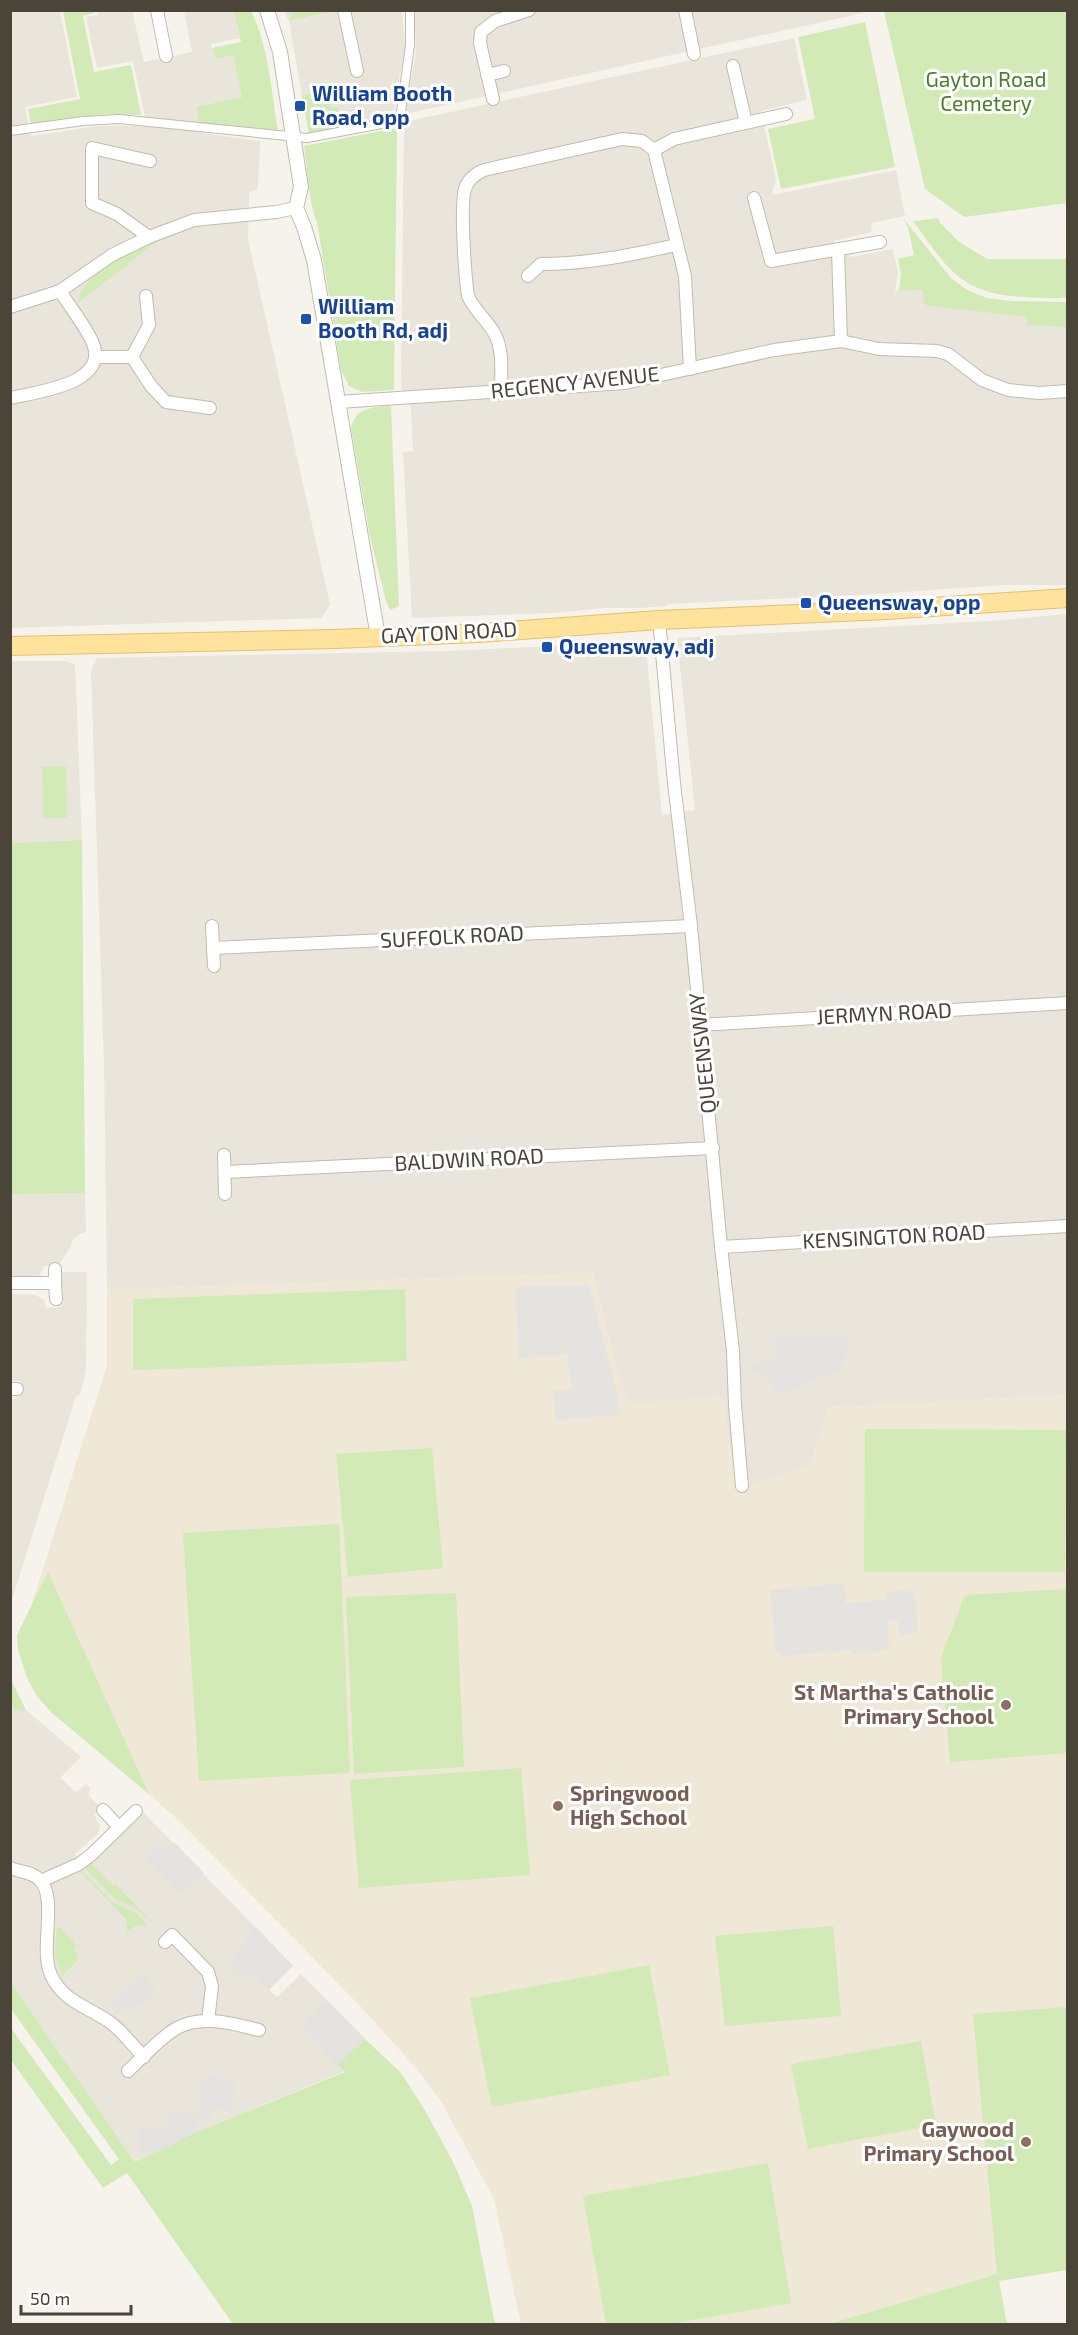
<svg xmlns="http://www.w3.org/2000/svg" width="1078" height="2335" font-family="'Exo 2',sans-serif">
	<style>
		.residential { fill: #eae5da }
		.education { fill: #efe8d6 }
		.green { fill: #d2eab5 }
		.parking { fill: #e5e3e0 }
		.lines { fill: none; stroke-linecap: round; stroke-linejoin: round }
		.pedestrian-casing { stroke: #c2bbae; stroke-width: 10 }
		.minor-casing { stroke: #c2bbae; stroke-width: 14 }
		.tertiary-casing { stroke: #c2bbae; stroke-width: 16 }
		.primary-casing { stroke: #e6c16a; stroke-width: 20 }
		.pedestrian { stroke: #fff; stroke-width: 8 }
		.minor { stroke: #fff; stroke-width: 12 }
		.tertiary { stroke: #fff; stroke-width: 14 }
		.primary { stroke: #ffe39c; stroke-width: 18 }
		.transit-dot { fill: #1a4fb4; stroke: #fff; stroke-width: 2 }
		.education-dot { fill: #8d6e63; stroke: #fff; stroke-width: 2 }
		.labels { text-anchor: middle; stroke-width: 6; stroke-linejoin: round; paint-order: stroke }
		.park-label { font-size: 21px; fill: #4a7f2a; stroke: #fff }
		.transit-label { font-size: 21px; font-weight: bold; fill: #164399; stroke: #fff; text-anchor: start }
		.street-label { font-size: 21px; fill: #4b4439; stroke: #fff }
		.education-label { font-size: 21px; font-weight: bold; fill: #785e54; stroke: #fff; text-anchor: end }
	</style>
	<rect width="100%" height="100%" fill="#f6f3ec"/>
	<g class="residential">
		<path d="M 10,11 L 60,11 L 77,97 L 25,107 L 31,136 L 97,126 L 147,126 L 133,61 L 97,68 L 86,17 L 98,15 L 97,11 L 132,11 L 144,62 L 192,52 L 184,11 L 234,11 L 240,38 L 211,44 L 215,59 L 233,55 L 242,97 L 196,108 L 201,133 L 260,141 L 258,188 L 249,193 L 248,239 L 330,604 L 322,618 L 11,628 Z"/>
		<path d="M 284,11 L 402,11 L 405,47 L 392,117 L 343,127 L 338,108 L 331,109 L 326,90 L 302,96 L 289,21 Z"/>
		<path d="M 414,11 L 863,11 L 863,13 L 405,114 L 416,52 Z"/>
		<path d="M 794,38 L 807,100 L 761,111 L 776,179 L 772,195 L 896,170 L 905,216 L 871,223 L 872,232 L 833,241 L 851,257 L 893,249 L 898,273 L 895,291 L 923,290 L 1027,317 L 1028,325 L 1067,327 L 1067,585 L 1003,585 L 875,594 L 667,604 L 667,606 L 639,608 L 604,608 L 554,613 L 412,618 L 403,452 L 413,451 L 411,408 L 401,386 L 404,122 Z"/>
		<path d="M 1067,614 L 1067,1395 L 827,1408 L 812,1464 L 752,1486 L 735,1485 L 723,1399 L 719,1397 L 627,1405 L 592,1273 L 107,1290 L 104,1064 L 91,671 L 97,658 L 448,651 L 636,642 L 645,649 L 647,659 L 662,815 L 695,810 L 677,638 L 991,621 Z"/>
		<path d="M 10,661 L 65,661 L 75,664 L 82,840 L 11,843 Z"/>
		<path d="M 85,1193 L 86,1232 L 80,1234 L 73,1240 L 70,1248 L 59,1265 L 44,1266 L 40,1275 L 36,1277 L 11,1278 L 10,1194 Z"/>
		<path d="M 58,1272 L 87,1272 L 86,1371 L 80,1395 L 76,1396 L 11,1603 L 11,1401 L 21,1395 L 21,1381 L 11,1381 L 11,1294 L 36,1295 L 44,1300 L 46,1308 L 59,1307 Z"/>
		<path d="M 10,1700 L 14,1710 L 26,1710 L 81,1757 L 60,1778 L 76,1792 L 86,1784 L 91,1789 L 88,1794 L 90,1797 L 101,1808 L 94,1815 L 100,1825 L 98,1834 L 75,1854 L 84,1867 L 135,1804 L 293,1966 L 269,1990 L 277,1997 L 301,1974 L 365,2039 L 339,2065 L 345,2071 L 197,2132 L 135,2162 L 11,1983 Z"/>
	</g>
	<path class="education" d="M 592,1273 L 627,1404 L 719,1397 L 723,1399 L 735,1485 L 752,1486 L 812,1464 L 827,1408 L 1067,1395 L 1067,2270 L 997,2274 L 829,2324 L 521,2324 L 494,2199 L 442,2103 L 420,2073 L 364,2010 L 175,1817 L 49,1709 L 23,1632 L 107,1365 L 107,1290 Z"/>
	<g class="green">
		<path d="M 63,11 L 94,11 L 94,13 L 83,16 L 94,72 L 131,65 L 141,115 L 106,114 L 31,124 L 28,109 L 80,99 Z"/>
		<path d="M 234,11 L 251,11 C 269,47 271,90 278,130 L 199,123 L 196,107 L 242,97 L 233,55 L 215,59 L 212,48 L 241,42 Z"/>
		<path d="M 294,11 L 333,10 L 333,11 L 289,21 Z"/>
		<path d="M 884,11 L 1067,11 L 1067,203 L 964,217 L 925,189 Z"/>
		<path d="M 865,22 L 895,167 L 781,189 L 768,129 L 815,119 L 798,37 Z"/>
		<path d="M 326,90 L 331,108 L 338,107 L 343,127 L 309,134 L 302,96 Z"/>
		<path d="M 397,128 L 394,390 L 362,392 L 349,386 L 341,370 L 317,222 C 308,201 308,170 304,146 Z"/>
		<path d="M 903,218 L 951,278 L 967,290 L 987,298 L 1010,301 L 1067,302 L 1067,327 L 1027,325 L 1027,317 L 924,305 L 923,290 L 899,291 L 901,273 L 898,259 L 914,255 L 908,228 Z"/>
		<path d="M 938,218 L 940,223 L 958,241 L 987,259 L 1067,259 L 1067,297 C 1054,299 1039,298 1026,297 C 961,295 948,269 913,221 Z"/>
		<path d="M 164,236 L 78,303 C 81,272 138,248 164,236 Z"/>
		<path d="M 391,406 L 399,606 L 390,610 L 386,601 L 370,536 L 351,429 C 355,407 373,407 391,406 Z"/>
		<path d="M 66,766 L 67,818 L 43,818 L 42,767 Z"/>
		<path d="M 82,840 L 85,1193 L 11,1194 L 11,843 Z"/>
		<path d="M 405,1289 L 407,1361 L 133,1370 L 133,1299 Z"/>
		<path d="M 865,1429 L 1066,1430 L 1065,1572 L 864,1572 Z"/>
		<path d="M 432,1448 L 443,1568 L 348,1577 L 336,1454 Z"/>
		<path d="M 339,1524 L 350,1773 L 199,1781 L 183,1533 Z"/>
		<path d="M 48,1572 L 149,1794 L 51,1712 L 37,1696 L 27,1678 L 18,1650 L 17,1635 Z"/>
		<path d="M 1067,1589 L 1067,1753 L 950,1762 L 941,1657 L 965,1595 Z"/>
		<path d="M 456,1593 L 464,1767 L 354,1774 L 346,1597 Z"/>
		<path d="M 10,1678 L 26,1710 L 14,1710 L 11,1700 Z"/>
		<path d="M 521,1768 L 530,1875 L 359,1888 L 350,1780 Z"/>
		<path d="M 90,1862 L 113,1886 L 116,1885 L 156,1926 L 136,1908 L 114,1898 L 84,1867 Z"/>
		<path d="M 80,1869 L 112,1902 L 136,1913 L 148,1927 L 138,1924 L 127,1932 L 126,1919 L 79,1870 Z"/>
		<path d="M 833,1926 L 841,2016 L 725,2026 L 715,1936 Z"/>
		<path d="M 57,1928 L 61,1928 L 77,1946 L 73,1949 L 78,1954 L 77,1961 L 62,1976 L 55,1956 Z"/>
		<path d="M 649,1965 L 670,2075 L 492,2107 L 470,1998 Z"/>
		<path d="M 11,1983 L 135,2162 L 197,2132 L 345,2072 L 338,2065 L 365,2039 L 401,2073 L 426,2112 L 454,2164 L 472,2206 L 495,2324 L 233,2324 L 127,2173 L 103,2188 L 11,2060 L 10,2027 L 111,2165 L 119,2159 L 11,2009 Z"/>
		<path d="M 1067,2007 L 1067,2270 L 999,2281 L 1007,2324 L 829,2324 L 997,2274 L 973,2014 Z"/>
		<path d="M 921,2041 L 936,2125 L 808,2149 L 791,2064 Z"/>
		<path d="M 768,2163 L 791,2303 L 670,2324 L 606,2324 L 583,2196 Z"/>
	</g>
	<g class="parking">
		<path d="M 589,1285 L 618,1398 L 620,1415 L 556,1420 L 553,1391 L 572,1390 L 567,1354 L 518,1359 L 516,1287 Z"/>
		<path d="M 851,1335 L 840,1370 L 776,1395 L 770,1380 L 765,1374 L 752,1372 L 753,1362 L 769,1362 L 776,1357 L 775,1337 Z"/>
		<path d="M 844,1583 L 846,1603 L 887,1600 L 887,1592 L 914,1590 L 918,1633 L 899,1635 L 898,1620 L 887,1621 L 889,1650 L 852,1654 L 851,1650 L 784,1656 L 776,1652 L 770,1590 Z"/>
		<path d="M 172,1843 L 175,1843 L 204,1873 L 182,1895 L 145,1857 L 159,1844 L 165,1850 Z"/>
		<path d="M 256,1927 L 293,1966 L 269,1989 L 257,1976 L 232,1976 L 234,1956 L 247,1944 L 243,1940 Z"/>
		<path d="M 143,1973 L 157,1992 L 141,2007 L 137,2003 L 129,2011 L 124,2006 L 117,2013 L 109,2006 Z"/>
		<path d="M 327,2000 L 365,2039 L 338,2065 L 301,2026 Z"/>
		<path d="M 207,2076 L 235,2078 L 233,2108 L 212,2107 L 211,2119 L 198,2119 L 197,2132 L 154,2153 L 139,2151 L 141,2127 L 169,2129 L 170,2113 L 198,2115 L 201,2079 Z"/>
	</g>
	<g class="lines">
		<g class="pedestrian-casing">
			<path id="pedestrian" d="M 10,131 L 83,121 L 119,119 L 307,138 L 392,122 L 400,119 L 410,45 L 410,10"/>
		</g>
		<g class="minor-casing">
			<g id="minor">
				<path d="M 157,10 L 166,56"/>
				<path d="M 344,10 L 357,71"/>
				<path d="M 685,10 L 694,54"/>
				<path d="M 733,66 L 746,123"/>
				<path d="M 487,75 L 504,71"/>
				<path d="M 493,99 L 480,43 L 481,32 L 495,21 L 529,10"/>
				<path d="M 654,150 L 674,139 L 786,114"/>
				<path d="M 754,198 L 771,261 L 880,242"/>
				<path d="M 149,237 L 117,214 L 92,203 L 92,148 L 150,161"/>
				<path d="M 838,251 L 841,341"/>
				<path d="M 528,276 L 541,264 C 588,264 631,255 676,245"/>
				<path d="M 10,307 L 60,291 L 112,255 L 149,237 L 194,220 L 276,212 L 296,208"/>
				<path d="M 95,357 L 132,357 L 151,386 L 166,402 L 210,408"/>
				<path d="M 132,357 L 149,325 L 146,296"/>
				<path d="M 501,392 C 501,372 504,348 493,331 C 485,318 474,310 468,296 C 465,276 460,205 465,189 C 468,179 475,174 484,170 L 622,139 L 642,141 L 654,150 L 685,276 L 690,369"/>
				<path d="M 10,398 C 36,392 112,384 92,341 C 84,324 70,307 60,291"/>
				<path d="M 338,402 L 625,383 L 774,350 L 841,341 L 879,349 L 937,351 L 948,354 L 982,380 L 1008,390 L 1039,393 L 1068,391"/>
				<path d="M 659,620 L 674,783 L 691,926 L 721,1247 L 733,1351 L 735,1405 L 742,1486"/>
				<path d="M 212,926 L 214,966"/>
				<path d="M 213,948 L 691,926"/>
				<path d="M 700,1025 L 1068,1003"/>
				<path d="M 224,1155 L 225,1194"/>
				<path d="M 225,1172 L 713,1148"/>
				<path d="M 721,1247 L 1068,1226"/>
				<path d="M 55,1269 L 55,1283"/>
				<path d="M 10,1283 L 55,1283 L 56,1299"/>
				<path d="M 10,1389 L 17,1389"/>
				<path d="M 103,1810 L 119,1827"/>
				<path d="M 10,1868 C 20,1872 33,1872 40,1880 C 58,1899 39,1949 51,1975 C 63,2002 89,2007 111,2023 C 123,2032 133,2046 144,2057"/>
				<path d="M 41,1881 L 79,1864 L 91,1855 L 136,1811"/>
				<path d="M 165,1942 L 172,1935 L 208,1972 L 212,1986 L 208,2021"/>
				<path d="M 128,2071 C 141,2059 162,2036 177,2028 C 202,2014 233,2024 259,2030"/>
			</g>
		</g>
		<g class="tertiary-casing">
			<path id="tertiary" d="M 267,10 L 280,52 L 301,187 L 296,208 L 304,227 L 314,260 L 378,637"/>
		</g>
		<g class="primary-casing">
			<path id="primary" d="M 10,646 L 335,639 L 479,633 L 659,620 L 887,610 L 1068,598"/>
		</g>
		<use href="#pedestrian" class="pedestrian"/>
		<use href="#minor" class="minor"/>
		<use href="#tertiary" class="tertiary"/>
		<use href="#primary" class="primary"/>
	</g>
	<g class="transit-dot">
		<rect x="294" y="100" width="12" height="12" rx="3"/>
		<rect x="300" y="313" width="12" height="12" rx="3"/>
		<rect x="800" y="597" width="12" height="12" rx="3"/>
		<rect x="541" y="641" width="12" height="12" rx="3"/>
	</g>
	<g class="education-dot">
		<circle cx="1006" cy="1705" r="6"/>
		<circle cx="558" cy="1806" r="6"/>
		<circle cx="1026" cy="2142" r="6"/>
	</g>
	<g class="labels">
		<g class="park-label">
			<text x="986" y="87">Gayton Road<tspan x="986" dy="24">Cemetery</tspan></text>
		</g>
		<g class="transit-label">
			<text x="312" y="101">William Booth<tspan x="312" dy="24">Road, opp</tspan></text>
			<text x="318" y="314">William<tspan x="318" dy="24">Booth Rd, adj</tspan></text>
			<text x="818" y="610">Queensway, opp</text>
			<text x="559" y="654">Queensway, adj</text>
		</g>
		<g class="street-label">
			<text transform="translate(575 383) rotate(-6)" y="7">REGENCY AVENUE</text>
			<text transform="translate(449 633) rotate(-3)" y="7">GAYTON ROAD</text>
			<text transform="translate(452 937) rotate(-3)" y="7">SUFFOLK ROAD</text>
			<text transform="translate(884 1014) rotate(-3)" y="7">JERMYN ROAD</text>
			<text transform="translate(703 1053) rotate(-96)" y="7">QUEENSWAY</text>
			<text transform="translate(469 1160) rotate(-3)" y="7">BALDWIN ROAD</text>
			<text transform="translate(894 1237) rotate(-3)" y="7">KENSINGTON ROAD</text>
		</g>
		<g class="education-label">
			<text x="994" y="1700">St Martha's Catholic<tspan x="994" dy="24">Primary School</tspan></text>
			<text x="570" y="1801" text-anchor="start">Springwood<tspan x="570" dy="24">High School</tspan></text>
			<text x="1014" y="2137">Gaywood<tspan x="1014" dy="24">Primary School</tspan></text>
		</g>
	</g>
	<rect width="1078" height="2335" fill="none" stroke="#4b4439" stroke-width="24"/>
	<path d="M21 2305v9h110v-9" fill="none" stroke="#4b4439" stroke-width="3"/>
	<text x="30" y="2305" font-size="18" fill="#4b4439" stroke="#ffffff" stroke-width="4.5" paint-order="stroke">50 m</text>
</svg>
